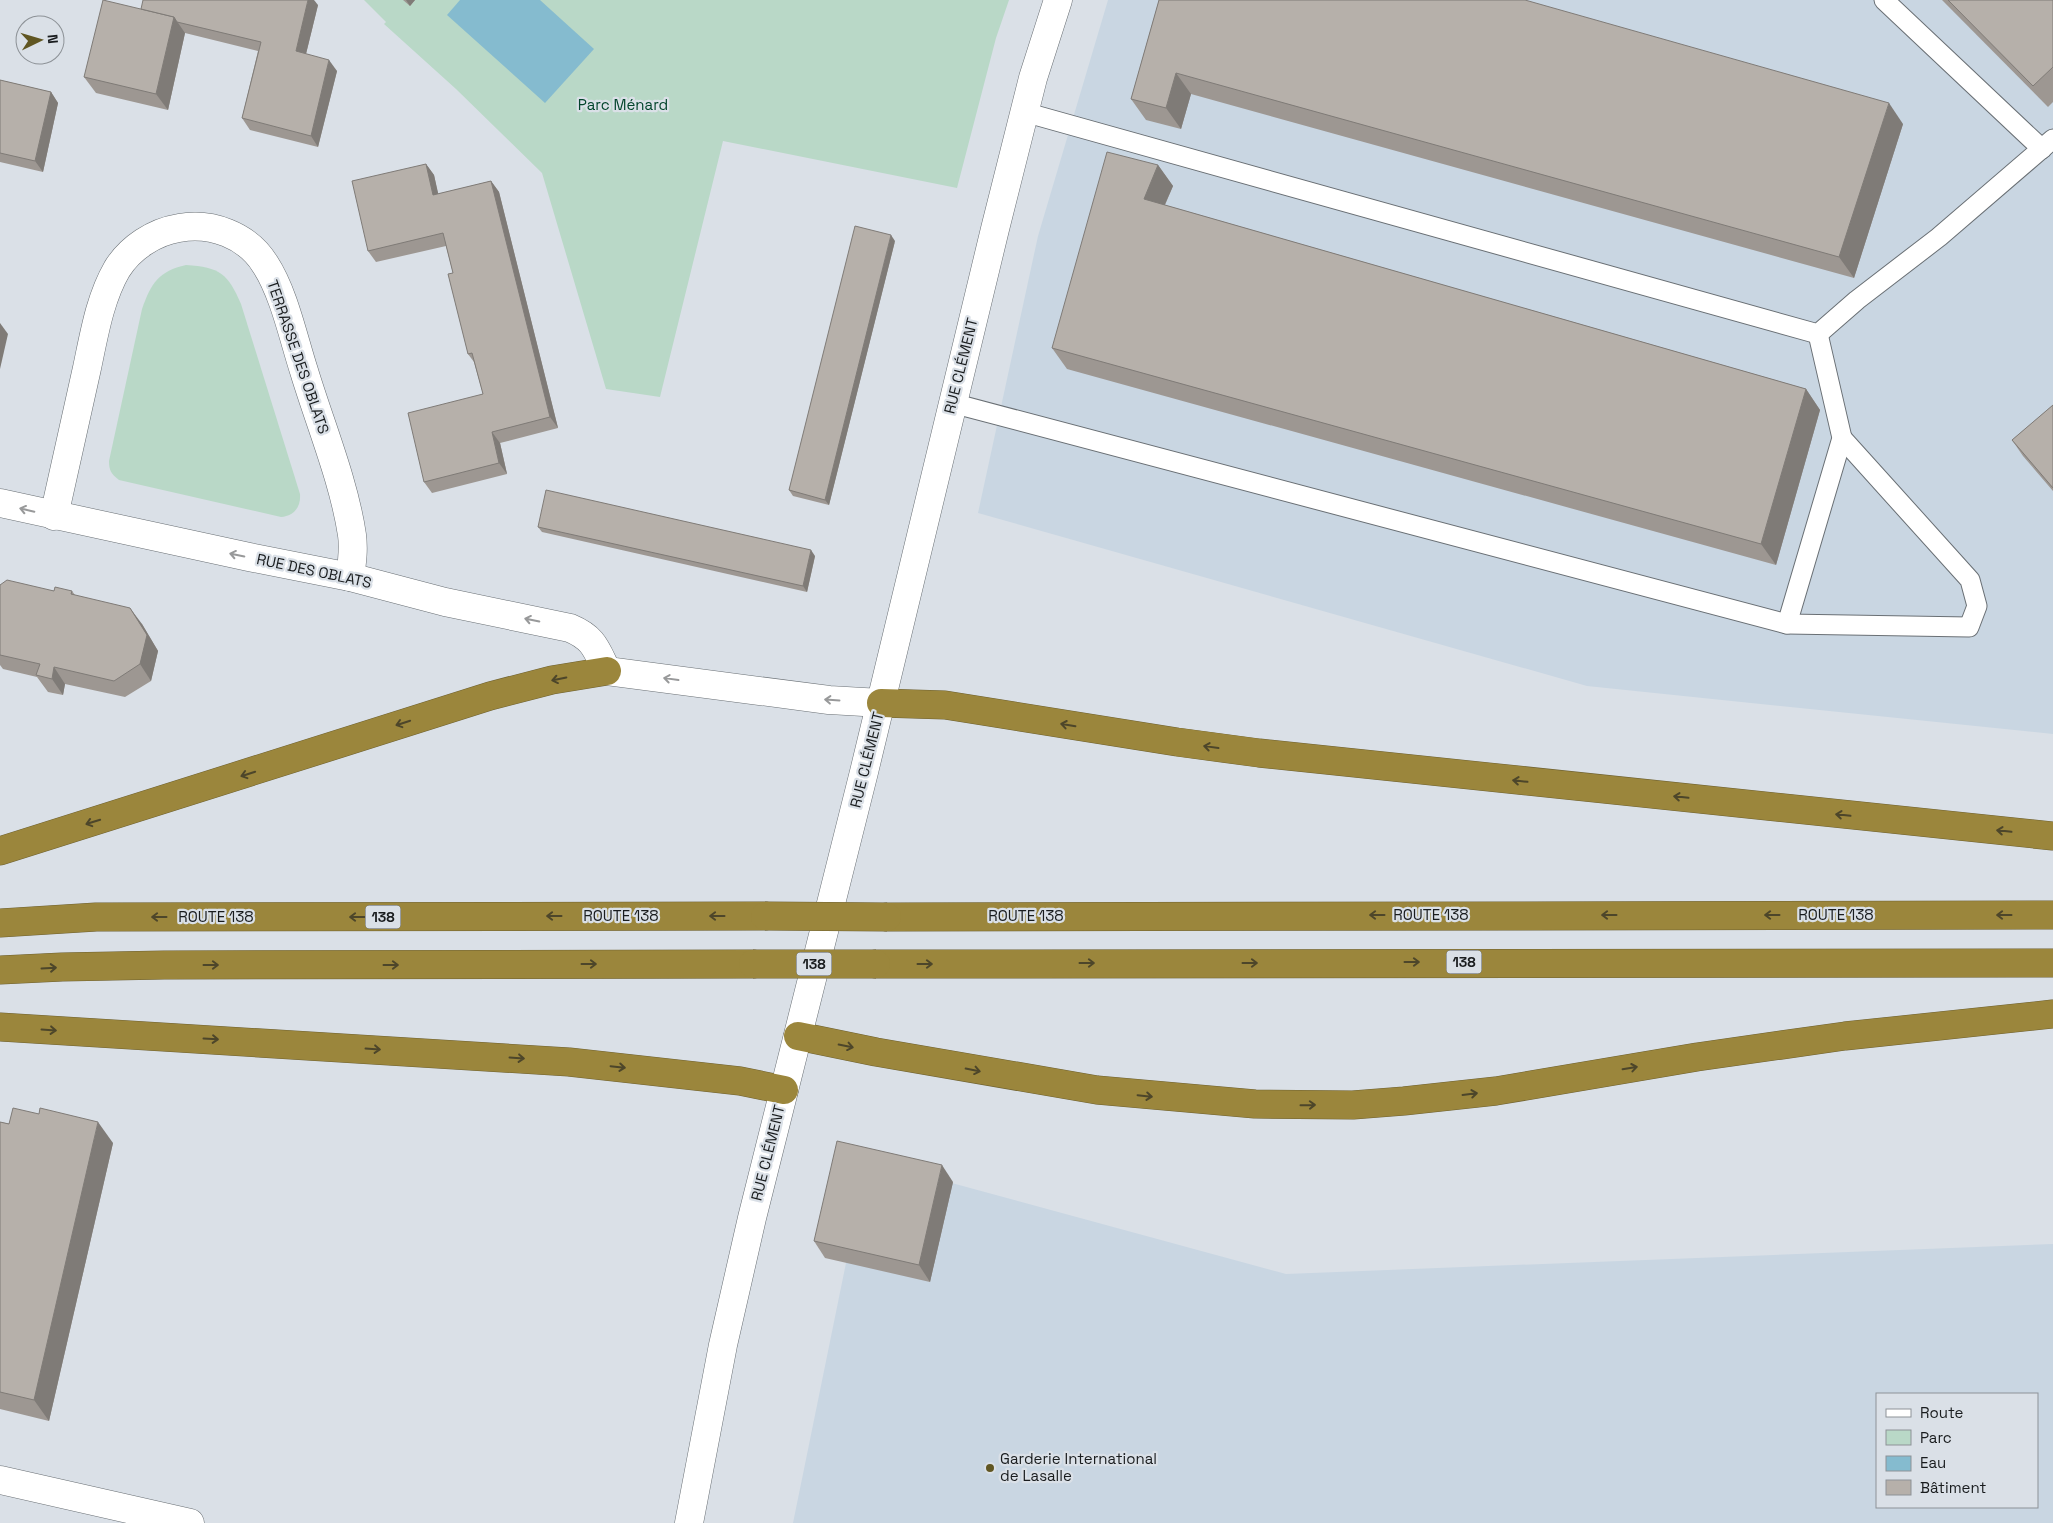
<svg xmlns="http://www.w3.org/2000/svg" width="2053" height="1523" font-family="'Space Grotesk',sans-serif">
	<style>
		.built { fill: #c9d6e2; fill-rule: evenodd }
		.green { fill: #b9d8c7 }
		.water { fill: #85bbcf }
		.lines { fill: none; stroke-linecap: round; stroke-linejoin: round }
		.lane-casing { stroke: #696f74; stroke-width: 21 }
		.street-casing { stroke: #696f74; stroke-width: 29 }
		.secondary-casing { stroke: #696f74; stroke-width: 29 }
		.highway-casing { stroke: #6e6132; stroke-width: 29 }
		.lane { stroke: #fff; stroke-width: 19 }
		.street { stroke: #fff; stroke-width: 28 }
		.secondary { stroke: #fff; stroke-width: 28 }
		.highway { stroke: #9b863c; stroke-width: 28 }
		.highway-bridge-casing { stroke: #6e6132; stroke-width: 29; stroke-linecap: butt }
		.highway-bridge { stroke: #9b863c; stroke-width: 28 }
		.wall { fill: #9d9792 }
		.shaded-wall { fill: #7f7b77 }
		.building { fill: #b6b0aa; stroke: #7f7b77 }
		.oneway { stroke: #98999a }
		.oneway2 { stroke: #4d462a }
		.poi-dot { fill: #605622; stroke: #dae0e7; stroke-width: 2 }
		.labels { text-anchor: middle; stroke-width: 4.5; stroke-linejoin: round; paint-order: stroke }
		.shield { fill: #dae0e7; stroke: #53575a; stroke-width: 1 }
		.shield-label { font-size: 14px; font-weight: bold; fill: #191c1e }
		.park-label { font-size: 15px; fill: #03452c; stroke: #dae0e7 }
		.street-label { font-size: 15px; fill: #191c1e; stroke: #dae0e7 }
		.poi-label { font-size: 15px; fill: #191c1e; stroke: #dae0e7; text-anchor: start }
	</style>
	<rect width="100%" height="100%" fill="#dae0e7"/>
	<g class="built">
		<path d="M 1108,0 L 2053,0 L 2053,734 L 1587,686 L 978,513 L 1038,236 Z"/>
		<path d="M 867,1160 L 1286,1274 L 2053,1244 L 2053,1523 L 793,1523 ZM 1877,1394 L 2037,1394 L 2037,1507 L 1877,1507 Z"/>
	</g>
	<g class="green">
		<path d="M 364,0 L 1009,0 L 996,38 L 957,188 L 723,141 L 660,397 L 606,389 L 542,173 L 456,89 L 384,24 L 386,22 Z"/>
		<path d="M 186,265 C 220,267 228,274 241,304 L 300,494 C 301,507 294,516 281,517 L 119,480 C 111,474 109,470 109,461 L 142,309 C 151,283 159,271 186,265 Z"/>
	</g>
	<path class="water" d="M 460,0 L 540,0 L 594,49 L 545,103 L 447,15 Z"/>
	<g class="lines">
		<g class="lane-casing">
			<g id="lane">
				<path d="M 1884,0 L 2042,149"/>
				<path d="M 1024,112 L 1818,334 L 1857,300 L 1939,237 L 2053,139"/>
				<path d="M 952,403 L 1787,624 L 1842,438 L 1818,334"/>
				<path d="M 1787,624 L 1969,627 L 1977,606 L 1970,580 L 1842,438"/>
			</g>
		</g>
		<g class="street-casing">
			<g id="street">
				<path d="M 54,516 C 65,467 76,417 87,368 C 94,335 100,298 117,269 C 130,248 154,232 179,228 C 211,222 247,235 265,264 C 284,293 293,337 304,371 C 320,424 344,481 352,535 C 354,550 352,563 350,577"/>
				<path d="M 0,1480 L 190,1523"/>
			</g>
		</g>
		<g class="secondary-casing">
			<g id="secondary">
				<path d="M 0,503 L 249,557 L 350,577 L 445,602 L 570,628 C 594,638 596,649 607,671 L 829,700 L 881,703"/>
				<path d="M 689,1523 L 723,1345 L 752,1218 L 864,772 L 995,229 L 1033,78 L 1058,0"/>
			</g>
		</g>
		<g class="highway-casing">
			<g id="highway">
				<path d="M 881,703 L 945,705 L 1177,742 L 1259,753 L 2053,836"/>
				<path d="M 0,851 L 490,696 L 552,680 L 607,671"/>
				<path d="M 887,917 L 2053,915"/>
				<path d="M 0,923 L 96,917 L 765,916"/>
				<path d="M 876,964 L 2053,963"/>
				<path d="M 0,970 L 62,967 L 164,965 L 753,964"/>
				<path d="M 0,1027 L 569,1062 L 740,1081 L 784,1090"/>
				<path d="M 798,1036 L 876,1052 L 1097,1090 L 1255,1104 L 1353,1105 L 1404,1101 L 1496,1091 L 1697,1057 L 1845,1036 L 2053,1014"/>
			</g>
		</g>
		<use href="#lane" class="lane"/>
		<use href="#street" class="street"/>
		<use href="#secondary" class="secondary"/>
		<use href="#highway" class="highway"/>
		<g class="highway-bridge-casing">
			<g id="highway-bridge">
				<path d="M 765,916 L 887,917"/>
				<path d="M 753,964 L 876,964"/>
			</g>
		</g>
		<use href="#highway-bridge" class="highway-bridge"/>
	</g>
	<g class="wall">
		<path d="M 403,0 L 415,0 L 410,6 Z"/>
		<path d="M 1159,0 L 1903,124 L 1854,278 L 1191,94 L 1181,129 L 1146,120 L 1131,99 Z"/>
		<path d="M 1942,0 L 2053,0 L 2053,102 L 2048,107 Z"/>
		<path d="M 318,5 L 306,54 L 337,71 L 318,147 L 250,130 L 242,118 L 258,51 L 185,33 L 168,110 L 96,93 L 84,77 L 141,9 Z"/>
		<path d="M 0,80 L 51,92 L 58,103 L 43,172 L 0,162 Z"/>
		<path d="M 426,164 L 434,175 L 438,194 L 491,181 L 499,192 L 558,428 L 500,443 L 507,474 L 432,493 L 424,482 L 483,394 L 474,362 L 468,354 L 453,273 L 446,246 L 376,262 L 368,251 Z"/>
		<path d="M 1158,165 L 1173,186 L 1165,205 L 1806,389 L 1820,410 L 1776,565 L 1067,369 L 1052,348 Z"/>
		<path d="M 895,241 L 829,505 L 793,496 L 789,490 Z"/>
		<path d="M 2053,405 L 2053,491 L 2023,456 L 2012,440 Z"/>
		<path d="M 538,527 L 815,556 L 807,592 L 542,532 Z"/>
		<path d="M 0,585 L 54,591 L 72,591 L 75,595 L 142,624 L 158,651 L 151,681 L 125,697 L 65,684 L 63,695 L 48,692 L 37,677 L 3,669 L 0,665 Z"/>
		<path d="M 0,1122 L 113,1143 L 49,1421 L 0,1409 Z"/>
		<path d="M 953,1182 L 930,1282 L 825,1258 L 814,1241 Z"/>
	</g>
	<g class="shaded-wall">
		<path d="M 308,0 L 314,0 L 318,5 L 304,62 L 296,51 Z"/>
		<path d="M 406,0 L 415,0 L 410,6 Z"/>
		<path d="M 174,17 L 185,33 L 168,110 L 156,94 Z"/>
		<path d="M 329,60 L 337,71 L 318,147 L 311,136 Z"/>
		<path d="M 1176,73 L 1191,94 L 1181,129 L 1166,108 Z"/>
		<path d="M 51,92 L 58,103 L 43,172 L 35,161 Z"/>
		<path d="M 1889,103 L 1903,124 L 1854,278 L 1839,257 Z"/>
		<path d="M 426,164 L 434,175 L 441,206 L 433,195 Z"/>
		<path d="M 1158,165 L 1173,186 L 1158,220 L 1144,199 Z"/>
		<path d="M 491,181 L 499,192 L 558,428 L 550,417 Z"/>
		<path d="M 891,235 L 895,241 L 829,505 L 825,500 Z"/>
		<path d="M 0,323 L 8,334 L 0,369 Z"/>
		<path d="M 1806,389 L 1820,410 L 1776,565 L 1761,544 Z"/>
		<path d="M 492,432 L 500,443 L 507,474 L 499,463 Z"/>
		<path d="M 811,550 L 815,556 L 807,592 L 803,586 Z"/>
		<path d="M 130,608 L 142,624 L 158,651 L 151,681 L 140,664 Z"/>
		<path d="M 54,667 L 65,684 L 63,695 L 52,679 Z"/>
		<path d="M 98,1122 L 113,1143 L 49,1421 L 34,1400 Z"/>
		<path d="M 942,1165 L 953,1182 L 930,1282 L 919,1265 Z"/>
	</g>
	<g class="building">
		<path d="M 103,0 L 174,17 L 156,94 L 84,77 Z"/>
		<path d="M 143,0 L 308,0 L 296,51 L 329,60 L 311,136 L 242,118 L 261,42 L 177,22 L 174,17 L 141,9 Z"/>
		<path d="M 1159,0 L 1525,0 L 1889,103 L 1839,257 L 1176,73 L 1166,108 L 1131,99 Z"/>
		<path d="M 1948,0 L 2053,0 L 2053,67 L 2033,86 Z"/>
		<path d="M 0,80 L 51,92 L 35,161 L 0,153 Z"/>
		<path d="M 1107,152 L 1158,165 L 1144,199 L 1806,389 L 1761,544 L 1052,348 Z"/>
		<path d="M 426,164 L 433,195 L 491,181 L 550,417 L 492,432 L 499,463 L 424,482 L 408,413 L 483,394 L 472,353 L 468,354 L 448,274 L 453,273 L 443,233 L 368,251 L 352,181 Z"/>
		<path d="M 855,226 L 891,235 L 825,500 L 789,490 Z"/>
		<path d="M 2053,405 L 2053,488 L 2012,440 Z"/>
		<path d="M 546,490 L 811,550 L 803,586 L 538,527 Z"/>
		<path d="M 7,580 L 54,591 L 55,587 L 72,591 L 71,594 L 130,608 L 147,635 L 140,664 L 114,681 L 54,667 L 52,679 L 36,675 L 40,664 L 0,655 L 0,585 Z"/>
		<path d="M 13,1108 L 39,1114 L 40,1108 L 98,1122 L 34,1400 L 0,1392 L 0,1122 L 9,1124 Z"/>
		<path d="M 837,1141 L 942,1165 L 919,1265 L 814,1241 Z"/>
	</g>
	<defs><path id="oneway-shaft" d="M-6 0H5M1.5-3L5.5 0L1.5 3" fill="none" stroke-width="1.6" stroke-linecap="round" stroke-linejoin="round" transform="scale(1.25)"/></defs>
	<g class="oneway">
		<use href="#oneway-shaft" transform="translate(27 510) rotate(-167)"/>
		<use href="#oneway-shaft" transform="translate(237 555) rotate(-168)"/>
		<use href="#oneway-shaft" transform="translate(532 620) rotate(-168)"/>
		<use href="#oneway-shaft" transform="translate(671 679) rotate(-172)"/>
		<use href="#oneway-shaft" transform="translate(832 700) rotate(-176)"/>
	</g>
	<g class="oneway2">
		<use href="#oneway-shaft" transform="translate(559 679) rotate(168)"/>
		<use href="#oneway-shaft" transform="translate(403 723) rotate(162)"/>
		<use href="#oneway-shaft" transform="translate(1068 725) rotate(-171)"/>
		<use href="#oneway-shaft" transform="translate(1211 747) rotate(-172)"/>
		<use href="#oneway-shaft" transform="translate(248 774) rotate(162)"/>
		<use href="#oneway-shaft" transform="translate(1520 781) rotate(-174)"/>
		<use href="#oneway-shaft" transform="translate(1681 797) rotate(-174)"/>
		<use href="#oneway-shaft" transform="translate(1843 815) rotate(-174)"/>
		<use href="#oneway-shaft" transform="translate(93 822) rotate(163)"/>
		<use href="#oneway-shaft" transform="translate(2004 831) rotate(-174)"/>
		<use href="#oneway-shaft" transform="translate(1377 915) rotate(180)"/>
		<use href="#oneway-shaft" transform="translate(1609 915) rotate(-180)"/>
		<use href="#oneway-shaft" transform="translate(1772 915) rotate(-180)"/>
		<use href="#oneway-shaft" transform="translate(2004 915) rotate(180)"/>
		<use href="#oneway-shaft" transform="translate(554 916) rotate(180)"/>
		<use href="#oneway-shaft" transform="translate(717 916) rotate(-180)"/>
		<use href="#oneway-shaft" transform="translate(159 917) rotate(180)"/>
		<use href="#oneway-shaft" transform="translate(357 917) rotate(180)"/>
		<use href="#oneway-shaft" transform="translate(1412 962)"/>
		<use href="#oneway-shaft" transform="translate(1087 963)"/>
		<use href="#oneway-shaft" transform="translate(1250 963)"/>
		<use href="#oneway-shaft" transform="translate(589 964)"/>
		<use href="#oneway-shaft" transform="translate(925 964)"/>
		<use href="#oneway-shaft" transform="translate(211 965)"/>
		<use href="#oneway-shaft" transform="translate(391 965)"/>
		<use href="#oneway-shaft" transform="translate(49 968) rotate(-3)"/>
		<use href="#oneway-shaft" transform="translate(49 1030) rotate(4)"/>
		<use href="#oneway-shaft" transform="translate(211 1039) rotate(3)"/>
		<use href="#oneway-shaft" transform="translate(846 1046) rotate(11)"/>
		<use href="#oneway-shaft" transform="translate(373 1049) rotate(4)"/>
		<use href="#oneway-shaft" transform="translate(517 1058) rotate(4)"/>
		<use href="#oneway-shaft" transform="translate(618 1067) rotate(6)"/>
		<use href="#oneway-shaft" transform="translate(1630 1068) rotate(-9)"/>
		<use href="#oneway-shaft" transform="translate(973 1070) rotate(11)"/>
		<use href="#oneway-shaft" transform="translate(1470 1094) rotate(-7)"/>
		<use href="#oneway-shaft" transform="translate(1145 1096) rotate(6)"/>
		<use href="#oneway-shaft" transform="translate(1308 1105) rotate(-1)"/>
	</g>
	<circle class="poi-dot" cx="990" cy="1468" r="5"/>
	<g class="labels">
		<g class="shield">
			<rect x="365.5" y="905.5" width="35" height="23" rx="4"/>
			<rect x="1446.5" y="950.5" width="35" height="23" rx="4"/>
			<rect x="796.5" y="952.5" width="35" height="23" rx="4"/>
		</g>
		<g class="shield-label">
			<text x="383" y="922">138</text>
			<text x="1464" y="967">138</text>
			<text x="814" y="969">138</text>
		</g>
		<g class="park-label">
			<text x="623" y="110">Parc Ménard</text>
		</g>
		<g class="street-label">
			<text transform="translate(298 357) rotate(71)" y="5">TERRASSE DES OBLATS</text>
			<text transform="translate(961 366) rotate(-76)" y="5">RUE CLÉMENT</text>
			<text transform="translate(314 571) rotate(12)" y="5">RUE DES OBLATS</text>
			<text transform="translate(867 760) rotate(-76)" y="5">RUE CLÉMENT</text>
			<text x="1431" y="920">ROUTE 138</text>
			<text x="1836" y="920">ROUTE 138</text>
			<text x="621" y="921">ROUTE 138</text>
			<text x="1026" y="921">ROUTE 138</text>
			<text x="216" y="922">ROUTE 138</text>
			<text transform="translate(768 1153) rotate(-76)" y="5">RUE CLÉMENT</text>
		</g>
		<g class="poi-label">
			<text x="1000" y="1464">Garderie International<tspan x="1000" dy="17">de Lasalle</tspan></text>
		</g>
	</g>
	<rect x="1876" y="1393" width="162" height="115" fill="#dae0e7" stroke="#8d9297"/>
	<rect x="1886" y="1409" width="25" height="8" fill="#ffffff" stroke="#8d9297"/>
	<text x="1920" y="1418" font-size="15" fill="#191c1e">Route</text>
	<rect x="1886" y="1430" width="25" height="15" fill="#b9d8c7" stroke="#8d9297"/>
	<text x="1920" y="1443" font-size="15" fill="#191c1e">Parc</text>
	<rect x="1886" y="1456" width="25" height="15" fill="#85bbcf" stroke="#8d9297"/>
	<text x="1920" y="1468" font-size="15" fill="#191c1e">Eau</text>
	<rect x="1886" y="1480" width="25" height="15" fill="#b6b0aa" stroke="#8d9297"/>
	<text x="1920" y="1493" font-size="15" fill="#191c1e">Bâtiment</text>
	<g transform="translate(40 40) rotate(85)"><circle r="24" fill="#dae0e7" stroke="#8d9297"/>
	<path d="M0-4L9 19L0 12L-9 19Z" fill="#605622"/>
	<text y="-8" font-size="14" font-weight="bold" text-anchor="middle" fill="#191c1e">N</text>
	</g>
</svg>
